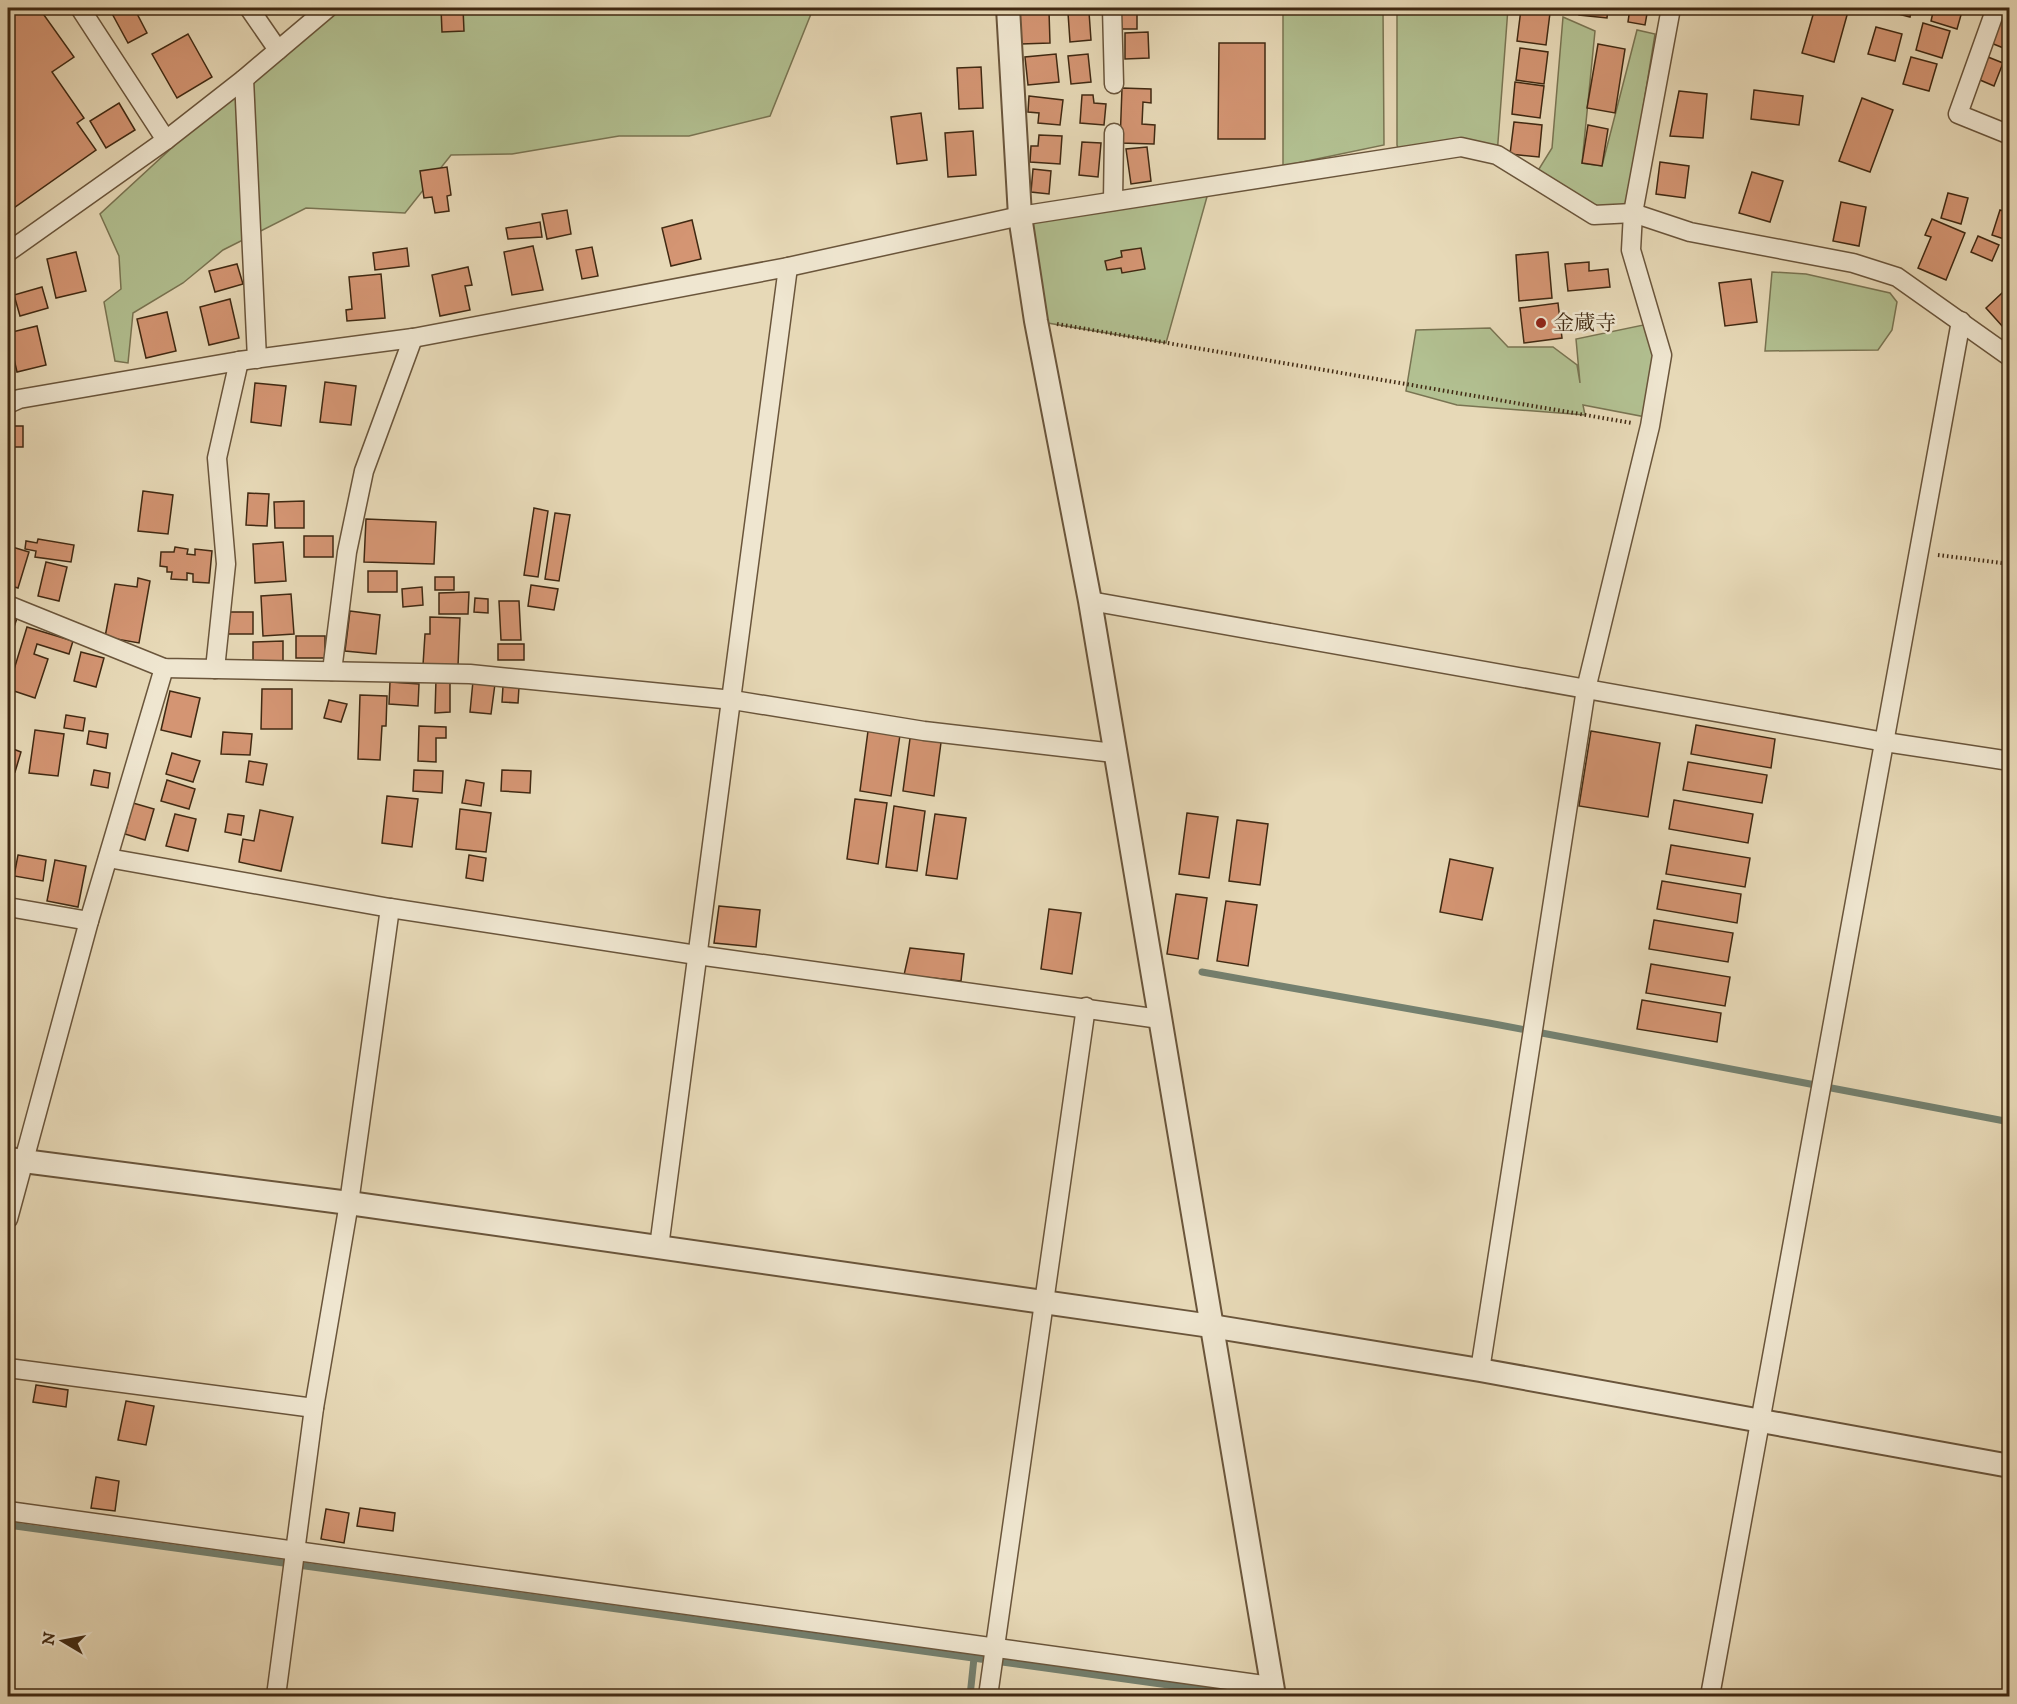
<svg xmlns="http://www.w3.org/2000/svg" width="2017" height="1704" font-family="'IM FELL DW Pica','Noto Serif JP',serif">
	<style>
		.green { fill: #b2c091; stroke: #797452; stroke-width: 1.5 }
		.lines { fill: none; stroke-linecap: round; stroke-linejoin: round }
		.stream { stroke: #74806f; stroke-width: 7 }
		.building { fill: #d49573; stroke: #402912; stroke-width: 1.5 }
		.minor-casing { stroke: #6a553b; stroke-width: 21 }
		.tertiary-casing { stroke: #6a553b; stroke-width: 26 }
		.path { stroke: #402912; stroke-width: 4; stroke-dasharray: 1.5 3; stroke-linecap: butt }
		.minor { stroke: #efe6d0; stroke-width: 18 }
		.tertiary { stroke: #efe6d0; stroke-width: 22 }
		.poi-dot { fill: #8f2418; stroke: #efe6d0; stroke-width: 2 }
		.labels { text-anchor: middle; stroke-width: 5; stroke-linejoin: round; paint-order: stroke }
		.poi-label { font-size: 21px; fill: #402912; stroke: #efe6d0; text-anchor: start }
	</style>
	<rect width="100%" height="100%" fill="#e7d9b7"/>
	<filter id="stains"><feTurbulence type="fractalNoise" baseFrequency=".00333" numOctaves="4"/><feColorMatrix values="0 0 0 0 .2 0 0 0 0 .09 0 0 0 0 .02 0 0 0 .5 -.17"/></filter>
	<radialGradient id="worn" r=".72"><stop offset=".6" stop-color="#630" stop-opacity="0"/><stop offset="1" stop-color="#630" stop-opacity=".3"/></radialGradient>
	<g class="green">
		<path d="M 328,8 L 861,8 L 811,14 L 770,116 L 689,136 L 619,136 L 512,154 L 451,155 L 405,213 L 306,208 L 223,250 L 183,283 L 133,313 L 128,363 L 115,361 L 104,302 L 121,289 L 119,256 L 100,214 L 278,50 Z"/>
		<path d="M 1283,8 L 1383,8 L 1384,145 L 1283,166 Z"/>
		<path d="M 1397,8 L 1508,8 L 1497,155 L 1400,157 L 1397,145 Z"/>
		<path d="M 1563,17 L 1595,31 L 1582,163 L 1602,166 L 1637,30 L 1655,34 L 1627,207 L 1594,215 L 1534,177 L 1552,148 Z"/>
		<path d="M 1210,186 L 1166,343 L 1036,321 L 1020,216 Z"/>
		<path d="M 1772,272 L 1806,274 L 1890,293 L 1897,302 L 1892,330 L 1878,350 L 1765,351 Z"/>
		<path d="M 1648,324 L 1662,355 L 1651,418 L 1583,405 L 1585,415 L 1457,405 L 1406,391 L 1416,330 L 1490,328 L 1508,347 L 1553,347 L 1577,365 L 1580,383 L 1576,339 Z"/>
	</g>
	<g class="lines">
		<g class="stream">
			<path d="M 1202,972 L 1489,1023 L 2010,1122"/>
			<path d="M 8,1525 L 1248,1696"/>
			<path d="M 970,1696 L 974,1658"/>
		</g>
	</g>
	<g class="building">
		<path d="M 8,8 L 39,8 L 74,57 L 52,72 L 84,118 L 77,123 L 96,150 L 8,212 Z"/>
		<path d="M 109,8 L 134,8 L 147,33 L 128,43 Z"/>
		<path d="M 441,8 L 463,8 L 464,31 L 442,32 Z"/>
		<path d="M 1120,8 L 1137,8 L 1137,29 L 1121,29 Z"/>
		<path d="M 1579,8 L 1608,8 L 1607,18 L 1579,15 Z"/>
		<path d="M 1630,8 L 1656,8 L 1648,8 L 1645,25 L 1628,22 Z"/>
		<path d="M 1815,8 L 1849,8 L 1834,62 L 1802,53 Z"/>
		<path d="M 1884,8 L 1912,8 L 1910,17 L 1883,10 Z"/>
		<path d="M 1934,8 L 1963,8 L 1957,29 L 1931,21 Z"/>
		<path d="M 1521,9 L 1550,13 L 1546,45 L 1517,41 Z"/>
		<path d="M 1049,11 L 1050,43 L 1021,44 L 1020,12 Z"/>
		<path d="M 1089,12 L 1091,40 L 1070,42 L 1068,13 Z"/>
		<path d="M 2000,21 L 2010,25 L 2010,41 L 2006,49 L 1991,43 Z"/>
		<path d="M 1923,23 L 1950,31 L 1942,58 L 1916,50 Z"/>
		<path d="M 1876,27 L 1902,34 L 1895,61 L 1868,54 Z"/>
		<path d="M 1148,32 L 1149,58 L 1125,59 L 1125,33 Z"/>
		<path d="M 188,34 L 212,77 L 177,98 L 152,54 Z"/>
		<path d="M 1219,43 L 1265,43 L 1265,139 L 1218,139 Z"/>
		<path d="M 1598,44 L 1625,49 L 1615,113 L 1587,108 Z"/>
		<path d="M 1520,48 L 1548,52 L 1544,84 L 1516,80 Z"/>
		<path d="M 1056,54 L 1059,82 L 1028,85 L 1025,57 Z"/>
		<path d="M 1088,54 L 1091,82 L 1071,84 L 1068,56 Z"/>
		<path d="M 1911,57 L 1937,64 L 1929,91 L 1903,84 Z"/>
		<path d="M 1988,57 L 2003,63 L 1994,86 L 1980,80 Z"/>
		<path d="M 981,67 L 983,108 L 959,109 L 957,68 Z"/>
		<path d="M 1515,82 L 1544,86 L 1540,118 L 1512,114 Z"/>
		<path d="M 1122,88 L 1151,89 L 1151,103 L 1143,102 L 1142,124 L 1155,125 L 1154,144 L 1120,143 Z"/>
		<path d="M 1754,90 L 1803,96 L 1799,125 L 1751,119 Z"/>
		<path d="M 1679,91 L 1707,94 L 1703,138 L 1670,136 Z"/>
		<path d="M 1082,95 L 1093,95 L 1094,103 L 1106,104 L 1104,125 L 1080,123 Z"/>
		<path d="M 1029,96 L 1063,100 L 1060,125 L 1038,123 L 1039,113 L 1028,112 Z"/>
		<path d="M 1862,98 L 1893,110 L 1870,172 L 1839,161 Z"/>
		<path d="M 119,103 L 135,130 L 106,148 L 90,121 Z"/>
		<path d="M 921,113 L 927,160 L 897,164 L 891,117 Z"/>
		<path d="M 1514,122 L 1542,125 L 1539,157 L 1510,154 Z"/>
		<path d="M 1588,125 L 1608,129 L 1602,166 L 1582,163 Z"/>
		<path d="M 973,131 L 976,175 L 948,177 L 945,133 Z"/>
		<path d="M 1039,135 L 1062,136 L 1060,164 L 1030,162 L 1031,146 L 1038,146 Z"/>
		<path d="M 1082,142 L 1101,143 L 1098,177 L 1079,175 Z"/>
		<path d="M 1147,147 L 1151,181 L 1131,184 L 1126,149 Z"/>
		<path d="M 1660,162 L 1689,166 L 1685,198 L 1656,194 Z"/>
		<path d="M 447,167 L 451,195 L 447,196 L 449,211 L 435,213 L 432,197 L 424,198 L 420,171 Z"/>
		<path d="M 1033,169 L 1051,171 L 1049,194 L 1031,192 Z"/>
		<path d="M 1752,172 L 1783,181 L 1770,222 L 1739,213 Z"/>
		<path d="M 1948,193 L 1968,198 L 1961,224 L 1941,218 Z"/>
		<path d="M 1841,202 L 1866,207 L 1859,246 L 1833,241 Z"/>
		<path d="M 567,210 L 571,234 L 547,239 L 542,214 Z"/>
		<path d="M 2000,210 L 2010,213 L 2010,241 L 1992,235 Z"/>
		<path d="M 1932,219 L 1965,233 L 1946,280 L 1918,268 L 1931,237 L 1925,235 Z"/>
		<path d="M 692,220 L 701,259 L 671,266 L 662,228 Z"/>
		<path d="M 540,222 L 542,237 L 508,239 L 506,228 Z"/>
		<path d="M 1978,236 L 1999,245 L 1992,261 L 1971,252 Z"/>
		<path d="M 533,246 L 543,290 L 512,295 L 504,252 Z"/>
		<path d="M 592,247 L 598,276 L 582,279 L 576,250 Z"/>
		<path d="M 407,248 L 409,266 L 375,270 L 373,253 Z"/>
		<path d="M 1141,248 L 1145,269 L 1122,273 L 1121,268 L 1107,270 L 1105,261 L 1122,257 L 1121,251 Z"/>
		<path d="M 76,252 L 86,291 L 56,298 L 47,259 Z"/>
		<path d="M 1548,252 L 1552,298 L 1519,301 L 1516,255 Z"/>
		<path d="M 1589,262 L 1589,271 L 1608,269 L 1610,287 L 1568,291 L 1565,264 Z"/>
		<path d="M 237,264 L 243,284 L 215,292 L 209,271 Z"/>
		<path d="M 468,267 L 472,285 L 465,286 L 470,310 L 440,316 L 432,275 Z"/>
		<path d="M 381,274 L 385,318 L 347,321 L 346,310 L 352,309 L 349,277 Z"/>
		<path d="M 1751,279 L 1757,322 L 1725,326 L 1719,283 Z"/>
		<path d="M 42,287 L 48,308 L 20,316 L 14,295 Z"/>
		<path d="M 2002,293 L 2010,301 L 2010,321 L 2003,327 L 1986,308 Z"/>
		<path d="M 230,299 L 239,338 L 209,345 L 200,307 Z"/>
		<path d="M 1558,303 L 1562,338 L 1524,343 L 1520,308 Z"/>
		<path d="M 167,312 L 176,351 L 146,358 L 137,319 Z"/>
		<path d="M 37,326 L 46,365 L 17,372 L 8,333 Z"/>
		<path d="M 325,382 L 356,386 L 351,425 L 320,422 Z"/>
		<path d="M 255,383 L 286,386 L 281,426 L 251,422 Z"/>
		<rect x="8" y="426" width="15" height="21"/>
		<rect x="8" y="458" width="2" height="46"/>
		<path d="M 143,491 L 173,495 L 168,534 L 138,531 Z"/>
		<path d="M 248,493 L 269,494 L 267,526 L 246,525 Z"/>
		<path d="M 304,501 L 304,528 L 275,528 L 274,502 Z"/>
		<path d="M 534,508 L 548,511 L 538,577 L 524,575 Z"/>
		<path d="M 555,513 L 570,515 L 559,581 L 545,579 Z"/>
		<path d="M 366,519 L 436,522 L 434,564 L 364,562 Z"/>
		<rect x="304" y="536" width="29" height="21"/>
		<path d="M 38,539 L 74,545 L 71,562 L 35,557 L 36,551 L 25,549 L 26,541 L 37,543 Z"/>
		<path d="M 283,542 L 286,581 L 255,583 L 253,544 Z"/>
		<path d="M 9,546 L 29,552 L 18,588 L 8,585 Z"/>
		<path d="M 175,547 L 188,549 L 187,554 L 195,555 L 195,549 L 212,551 L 209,583 L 193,582 L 193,574 L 187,573 L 187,580 L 171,579 L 172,572 L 167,572 L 167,567 L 160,566 L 161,552 L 174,552 Z"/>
		<path d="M 46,562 L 67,567 L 59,601 L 38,596 Z"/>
		<rect x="368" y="571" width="29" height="21"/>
		<rect x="435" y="577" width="19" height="13"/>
		<path d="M 138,578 L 150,581 L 139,643 L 105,637 L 115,584 L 137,587 Z"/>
		<path d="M 531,585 L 558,589 L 554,610 L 528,606 Z"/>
		<path d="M 422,587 L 423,605 L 403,607 L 402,589 Z"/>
		<path d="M 469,592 L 468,614 L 439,614 L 439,593 Z"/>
		<path d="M 291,594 L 294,634 L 263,636 L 261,596 Z"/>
		<path d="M 475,598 L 488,599 L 488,613 L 474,612 Z"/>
		<path d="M 499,601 L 519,601 L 521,640 L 501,640 Z"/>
		<path d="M 350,611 L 380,615 L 376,654 L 345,651 Z"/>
		<path d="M 8,612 L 18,615 L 12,633 L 8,631 Z"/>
		<rect x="224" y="612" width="29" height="22"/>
		<path d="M 430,617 L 460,618 L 458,666 L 423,665 L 425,634 L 430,634 Z"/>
		<path d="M 27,627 L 73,641 L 69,654 L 37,644 L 34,654 L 48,659 L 35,698 L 8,689 Z"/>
		<rect x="296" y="636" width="29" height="22"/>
		<path d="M 283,641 L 283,663 L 253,663 L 253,642 Z"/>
		<rect x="498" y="644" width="26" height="16"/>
		<path d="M 81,652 L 104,658 L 96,687 L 74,681 Z"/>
		<path d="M 436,679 L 450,679 L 450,712 L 435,713 Z"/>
		<path d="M 473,681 L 495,684 L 491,714 L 470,712 Z"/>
		<path d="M 390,682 L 419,684 L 418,706 L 389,704 Z"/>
		<path d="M 503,686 L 519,687 L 518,703 L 502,702 Z"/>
		<path d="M 262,689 L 292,689 L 292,729 L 261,729 Z"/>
		<path d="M 170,691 L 200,698 L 191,737 L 161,730 Z"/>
		<path d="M 360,695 L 387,696 L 386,726 L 382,726 L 380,760 L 358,759 Z"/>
		<path d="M 329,700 L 347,704 L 341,722 L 324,718 Z"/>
		<path d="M 66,715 L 85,718 L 83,731 L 64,728 Z"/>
		<path d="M 1696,725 L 1775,739 L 1771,768 L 1691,754 Z"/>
		<path d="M 419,726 L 446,727 L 446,738 L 436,738 L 436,762 L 418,761 Z"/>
		<path d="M 35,730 L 64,734 L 58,776 L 29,773 Z"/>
		<path d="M 89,731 L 108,734 L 106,748 L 87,744 Z"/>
		<path d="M 868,731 L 900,735 L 891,796 L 860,791 Z"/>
		<path d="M 911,731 L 942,735 L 934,796 L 903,791 Z"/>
		<path d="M 1591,731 L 1660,743 L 1648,817 L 1579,806 Z"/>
		<path d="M 223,732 L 252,734 L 250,755 L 221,754 Z"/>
		<path d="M 8,747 L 21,752 L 15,772 L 8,769 Z"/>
		<path d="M 172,753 L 200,761 L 193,782 L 166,774 Z"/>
		<path d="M 249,761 L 267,764 L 263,785 L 246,782 Z"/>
		<path d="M 1688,762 L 1767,775 L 1762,803 L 1683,790 Z"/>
		<path d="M 94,770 L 110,773 L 108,788 L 91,785 Z"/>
		<path d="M 414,770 L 443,771 L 442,793 L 413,791 Z"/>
		<path d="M 502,770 L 531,771 L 530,793 L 501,791 Z"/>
		<path d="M 167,780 L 195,789 L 189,809 L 161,801 Z"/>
		<path d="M 466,780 L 484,783 L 481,806 L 462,803 Z"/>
		<path d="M 387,796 L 418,799 L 412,847 L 382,843 Z"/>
		<path d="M 855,799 L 887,803 L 878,864 L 847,859 Z"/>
		<path d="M 1674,800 L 1753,814 L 1748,843 L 1669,829 Z"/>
		<path d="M 133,803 L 154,809 L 145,840 L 125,834 Z"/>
		<path d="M 894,806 L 925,811 L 917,871 L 886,867 Z"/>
		<path d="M 460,809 L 491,813 L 486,852 L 456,849 Z"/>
		<path d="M 260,810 L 293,817 L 281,871 L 239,862 L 243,839 L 254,841 Z"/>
		<path d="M 1187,813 L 1218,817 L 1209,878 L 1179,874 Z"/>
		<path d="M 175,814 L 196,819 L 188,851 L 166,846 Z"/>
		<path d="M 228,814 L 244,816 L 241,835 L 225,832 Z"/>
		<path d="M 935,814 L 966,818 L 957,879 L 926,875 Z"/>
		<path d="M 1237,820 L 1268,824 L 1260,885 L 1229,881 Z"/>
		<path d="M 1671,845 L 1750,858 L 1745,887 L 1666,874 Z"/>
		<path d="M 18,855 L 46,860 L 43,881 L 14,876 Z"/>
		<path d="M 469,855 L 486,858 L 483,881 L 466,878 Z"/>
		<path d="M 1450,859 L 1493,868 L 1482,920 L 1440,912 Z"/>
		<path d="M 55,860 L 86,866 L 78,907 L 47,901 Z"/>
		<path d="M 1662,881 L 1741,894 L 1737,923 L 1657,909 Z"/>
		<path d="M 1176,894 L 1207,898 L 1198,959 L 1167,954 Z"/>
		<path d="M 1226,901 L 1257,905 L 1248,966 L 1217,961 Z"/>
		<path d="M 719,906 L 760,910 L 756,947 L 714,943 Z"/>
		<path d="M 1049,909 L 1081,913 L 1072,974 L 1041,969 Z"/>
		<path d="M 1654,920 L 1733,933 L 1728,962 L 1649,949 Z"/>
		<path d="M 910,948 L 964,954 L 961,981 L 904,975 Z"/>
		<path d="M 1651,964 L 1730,977 L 1725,1006 L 1646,993 Z"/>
		<path d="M 1642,1000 L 1721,1013 L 1717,1042 L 1637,1029 Z"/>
		<path d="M 36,1385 L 68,1390 L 66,1407 L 33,1402 Z"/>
		<path d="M 126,1401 L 154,1406 L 146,1445 L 118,1440 Z"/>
		<path d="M 96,1477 L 119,1481 L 115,1511 L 91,1508 Z"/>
		<path d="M 360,1508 L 395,1513 L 393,1531 L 357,1526 Z"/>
		<path d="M 326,1509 L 349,1513 L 344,1543 L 321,1539 Z"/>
	</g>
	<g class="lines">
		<g class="minor-casing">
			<g id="minor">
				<path d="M 80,8 L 166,140"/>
				<path d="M 249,8 L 278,50"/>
				<path d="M 1112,8 L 1114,84"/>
				<path d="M 1996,8 L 1958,114 L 2010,135"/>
				<path d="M 244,79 L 257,359"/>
				<path d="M 1113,201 L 1114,133"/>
				<path d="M 8,252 L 166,140 L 244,79 L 328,8"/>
				<path d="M 8,404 L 19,399 L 239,361 L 413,338 L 788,267 L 1020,216 L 1461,147 L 1497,155 L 1594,215 L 1633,213 L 1690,232 L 1853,263 L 1897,277 L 2010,357"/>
				<path d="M 1090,601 L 1885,742 L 2010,761"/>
				<path d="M 8,605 L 164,668 L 470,674 L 733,700 L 924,731 L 1114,753"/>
				<path d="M 215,669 L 226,564 L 217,458 L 239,361"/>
				<path d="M 332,671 L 347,552 L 364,471 L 413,338"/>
				<path d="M 108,858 L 390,908 L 690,954 L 1160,1019"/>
				<path d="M 8,907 L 89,921"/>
				<path d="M 8,1219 L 89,921 L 164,668"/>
				<path d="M 659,1247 L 788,267"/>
				<path d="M 8,1368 L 314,1408"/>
				<path d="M 1480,1370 L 1586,689 L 1650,426 L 1662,355 L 1631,250 L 1633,213 L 1671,8"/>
				<path d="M 8,1511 L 1272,1686"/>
				<path d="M 276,1696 L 314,1408 L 349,1203 L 390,908"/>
				<path d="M 988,1696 L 1086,1007"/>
				<path d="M 1710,1696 L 1961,321"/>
			</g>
		</g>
		<g class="tertiary-casing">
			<g id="tertiary">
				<path d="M 1008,8 L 1020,216 L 1036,321 L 1090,601 L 1274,1696"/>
				<path d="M 8,1159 L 349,1203 L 1211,1326 L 1480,1370 L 2010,1466"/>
			</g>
		</g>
		<g class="path">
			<path d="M 1057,324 L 1632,423"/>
			<path d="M 1938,555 L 2010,564"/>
		</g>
		<use href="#minor" class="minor"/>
		<use href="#tertiary" class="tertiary"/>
	</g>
	<circle class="poi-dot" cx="1541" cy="323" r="6"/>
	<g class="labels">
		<g class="poi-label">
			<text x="1553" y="330">金蔵寺</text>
		</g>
	</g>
	<rect width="2017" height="1704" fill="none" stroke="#e7d9b7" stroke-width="30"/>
	<rect x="9" y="9" width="1999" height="1686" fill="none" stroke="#402912" stroke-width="3"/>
	<rect x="15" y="15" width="1987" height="1674" fill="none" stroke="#402912" stroke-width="1.5"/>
	<g transform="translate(63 1641) rotate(280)" stroke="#efe6d0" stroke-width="4.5" paint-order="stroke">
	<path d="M0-4.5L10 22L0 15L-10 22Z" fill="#402912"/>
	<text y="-9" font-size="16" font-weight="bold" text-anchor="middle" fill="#402912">N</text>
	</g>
	<rect width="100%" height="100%" filter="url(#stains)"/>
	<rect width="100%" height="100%" fill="url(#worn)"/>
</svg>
